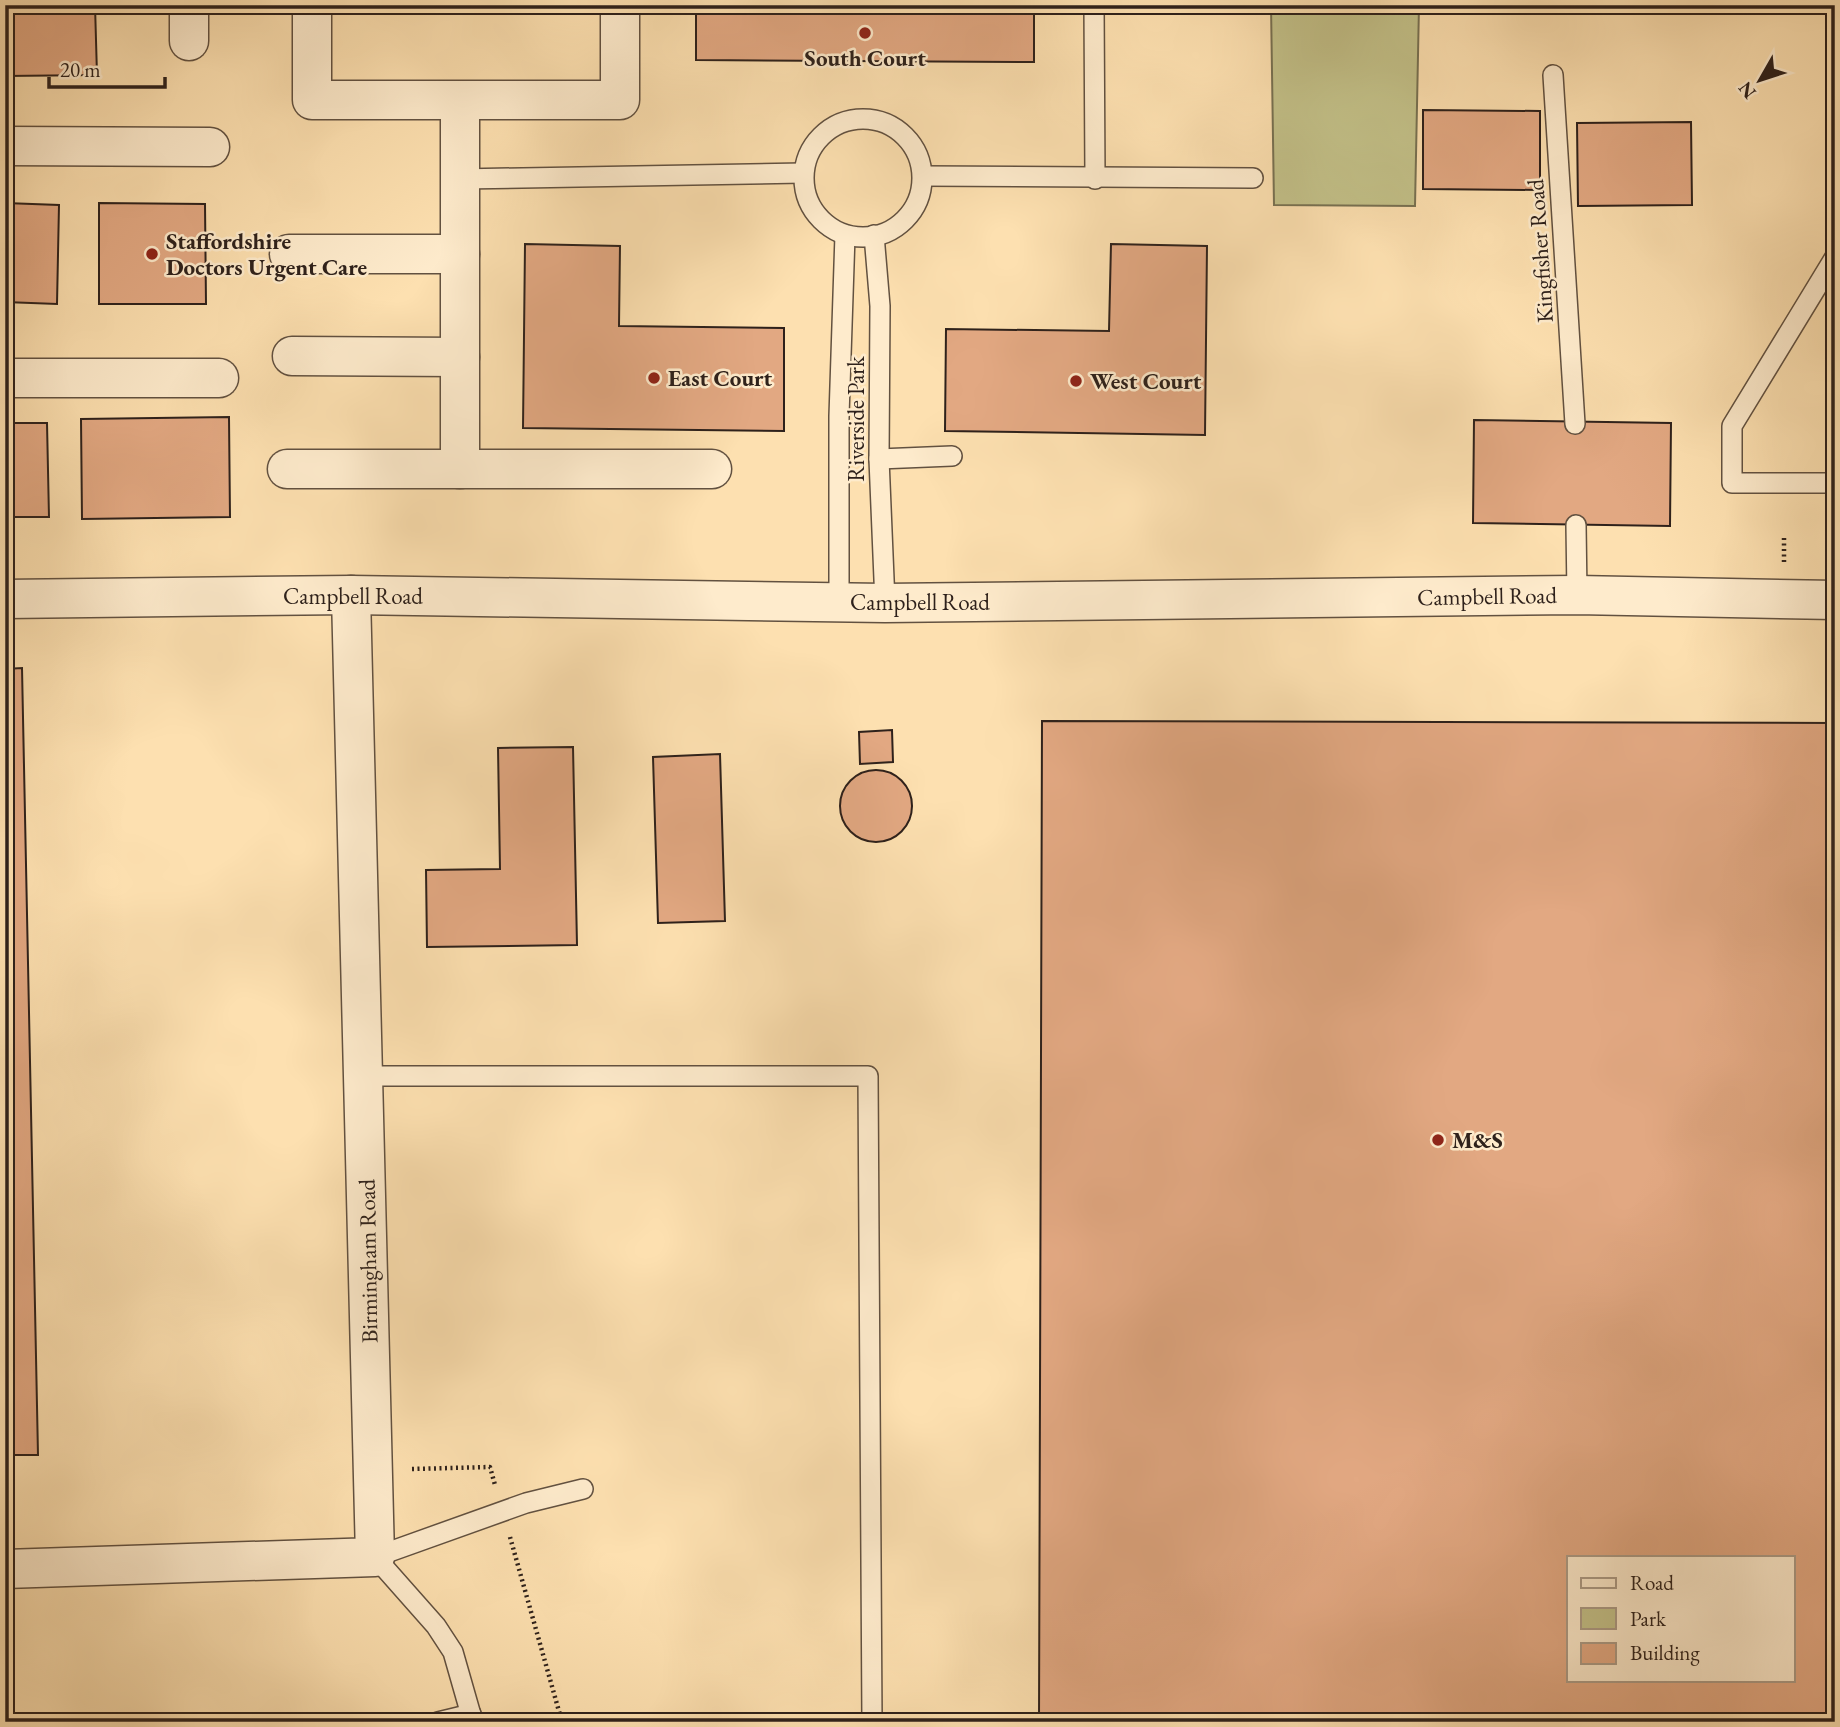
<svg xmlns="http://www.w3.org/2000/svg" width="1840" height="1727" font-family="'EB Garamond',serif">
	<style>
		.green { fill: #c3c189; stroke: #787152; stroke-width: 2 }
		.building { fill: #e2a882; stroke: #2e211b; stroke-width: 2; fill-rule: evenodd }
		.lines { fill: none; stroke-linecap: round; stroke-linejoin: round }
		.lane-casing { stroke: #625140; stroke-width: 22 }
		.street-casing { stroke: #625140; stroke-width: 41 }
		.path { stroke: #2e211b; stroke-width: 4.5; stroke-dasharray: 2 3.5; stroke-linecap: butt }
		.lane { stroke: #feebcc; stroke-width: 19 }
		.street { stroke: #feebcc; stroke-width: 38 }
		.poi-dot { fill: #8f2418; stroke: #feebcc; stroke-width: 2.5 }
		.labels { text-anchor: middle; stroke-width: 5; stroke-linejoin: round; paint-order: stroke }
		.poi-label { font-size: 23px; font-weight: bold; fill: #2e211b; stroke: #feebcc; text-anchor: start }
		.street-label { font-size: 23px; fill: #2e211b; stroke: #feebcc }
	</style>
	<rect width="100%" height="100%" fill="#fde0b0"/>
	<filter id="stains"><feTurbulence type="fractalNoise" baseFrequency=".00286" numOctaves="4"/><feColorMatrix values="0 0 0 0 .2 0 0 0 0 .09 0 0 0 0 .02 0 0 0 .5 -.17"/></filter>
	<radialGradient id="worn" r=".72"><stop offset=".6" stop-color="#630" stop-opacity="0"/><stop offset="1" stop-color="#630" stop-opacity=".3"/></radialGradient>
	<path class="green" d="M 1271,5 L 1419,5 L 1415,206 L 1274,205 Z"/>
	<g class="building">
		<path d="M 5,5 L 95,5 L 97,75 L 5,76 Z"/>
		<path d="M 696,5 L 1034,5 L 1034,62 L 696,60 Z"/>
		<path d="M 1423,110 L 1540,111 L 1540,190 L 1423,189 Z"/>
		<path d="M 1691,122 L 1692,205 L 1578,206 L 1577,123 Z"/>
		<path d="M 5,203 L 59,205 L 57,304 L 5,302 Z"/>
		<path d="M 99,203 L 205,204 L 206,304 L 99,304 Z"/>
		<path d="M 525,244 L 620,246 L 619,326 L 784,328 L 784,431 L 523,428 Z"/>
		<path d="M 1111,244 L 1207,246 L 1205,435 L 945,431 L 946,329 L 1109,331 Z"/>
		<path d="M 229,417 L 230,517 L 82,519 L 81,419 Z"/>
		<path d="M 1474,420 L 1671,423 L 1670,526 L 1473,523 Z"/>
		<path d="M 5,423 L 47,423 L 49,517 L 5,517 Z"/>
		<path d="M 22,668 L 38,1455 L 5,1455 L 5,669 Z"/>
		<path d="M 1042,721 L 1835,723 L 1835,1722 L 1039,1722 ZM 1569,1557 L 1793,1557 L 1793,1680 L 1569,1680 Z"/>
		<path d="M 892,730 L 893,762 L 860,764 L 859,732 Z"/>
		<path d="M 573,747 L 577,945 L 427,947 L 426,870 L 500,869 L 498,748 Z"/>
		<path d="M 720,754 L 725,921 L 658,923 L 653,757 Z"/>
		<circle cx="876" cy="806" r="36"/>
	</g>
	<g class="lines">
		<g class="lane-casing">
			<g id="lane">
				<path d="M 1094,5 L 1095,179"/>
				<path d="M 1553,75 L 1575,424"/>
				<circle cx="863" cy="178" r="59"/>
				<path d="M 923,176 L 1253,178"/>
				<path d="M 460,179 L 803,173"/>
				<path d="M 874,235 L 880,306 L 879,459 L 885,603"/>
				<path d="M 1835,257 L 1732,426 L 1732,483 L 1835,483"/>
				<path d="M 879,459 L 952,456"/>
				<path d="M 1576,525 L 1577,595"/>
				<path d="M 839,602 L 839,416 L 845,235"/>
				<path d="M 363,1076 L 868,1076 L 872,1722"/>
				<path d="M 438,1722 L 471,1714"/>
				<path d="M 473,1722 L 453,1652 L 436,1626 L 375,1557 L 526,1503 L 583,1489"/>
			</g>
		</g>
		<g class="street-casing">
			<g id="street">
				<path d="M 189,5 L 189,41"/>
				<path d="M 312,5 L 312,100 L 620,100 L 620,5"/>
				<path d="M 460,101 L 460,469"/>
				<path d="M 5,146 L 210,147"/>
				<path d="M 289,254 L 460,254"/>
				<path d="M 292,356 L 460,357"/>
				<path d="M 5,378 L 219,378"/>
				<path d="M 287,469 L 712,469"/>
				<path d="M 5,599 L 351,595 L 885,603 L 1577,595 L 1835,600"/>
				<path d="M 5,1569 L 375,1557 L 351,595"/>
			</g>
		</g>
		<g class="path">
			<path d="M 1784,562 L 1784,535"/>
			<path d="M 412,1469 L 490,1467 L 495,1485"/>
			<path d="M 510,1537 L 562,1722"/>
		</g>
		<use href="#lane" class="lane"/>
		<use href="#street" class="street"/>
	</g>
	<g class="poi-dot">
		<circle cx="865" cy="33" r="7"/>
		<circle cx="152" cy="254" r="7"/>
		<circle cx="654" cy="378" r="7"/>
		<circle cx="1076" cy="381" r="7"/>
		<circle cx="1438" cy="1140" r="7"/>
	</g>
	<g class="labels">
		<g class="poi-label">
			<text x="865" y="66" text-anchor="middle">South Court</text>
			<text x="166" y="249">Staffordshire<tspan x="166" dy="26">Doctors Urgent Care</tspan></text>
			<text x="668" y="386">East Court</text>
			<text x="1090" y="389">West Court</text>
			<text x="1452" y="1148">M&amp;S</text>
		</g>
		<g class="street-label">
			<text transform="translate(1540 251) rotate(-94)" y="8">Kingfisher Road</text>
			<text transform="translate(856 419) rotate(-90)" y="8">Riverside Park</text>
			<text x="353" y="604">Campbell Road</text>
			<text transform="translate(1487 596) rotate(-1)" y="8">Campbell Road</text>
			<text x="920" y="610">Campbell Road</text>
			<text transform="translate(368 1261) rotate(-91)" y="8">Birmingham Road</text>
		</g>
	</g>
	<rect width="1840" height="1727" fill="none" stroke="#fde0b0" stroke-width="28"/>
	<rect x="7" y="7" width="1826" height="1713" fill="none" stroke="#2e211b" stroke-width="3.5"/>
	<rect x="14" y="14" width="1812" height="1699" fill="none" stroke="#2e211b" stroke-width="2"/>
	<rect x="1567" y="1556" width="228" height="126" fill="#feebcc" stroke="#ab9a85" stroke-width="2"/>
	<rect x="1581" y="1578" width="35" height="10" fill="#feebcc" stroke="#ab9a85" stroke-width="2"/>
	<text x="1630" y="1590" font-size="21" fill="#2e211b">Road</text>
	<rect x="1581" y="1608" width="35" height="21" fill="#c3c189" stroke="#ab9a85" stroke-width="2"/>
	<text x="1630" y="1626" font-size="21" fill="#2e211b">Park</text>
	<rect x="1581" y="1643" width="35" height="21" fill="#e2a882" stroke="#ab9a85" stroke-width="2"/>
	<text x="1630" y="1660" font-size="21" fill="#2e211b">Building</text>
	<g transform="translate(1760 80) rotate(231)" stroke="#feebcc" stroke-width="5" paint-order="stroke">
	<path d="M0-5L12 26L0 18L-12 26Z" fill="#2e211b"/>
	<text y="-10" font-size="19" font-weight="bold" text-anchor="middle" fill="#2e211b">N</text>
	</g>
	<path d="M49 77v10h116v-10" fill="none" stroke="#2e211b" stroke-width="3.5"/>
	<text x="60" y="77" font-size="21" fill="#2e211b" stroke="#feebcc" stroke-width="5" paint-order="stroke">20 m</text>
	<rect width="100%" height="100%" filter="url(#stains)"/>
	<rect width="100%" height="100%" fill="url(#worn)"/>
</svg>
